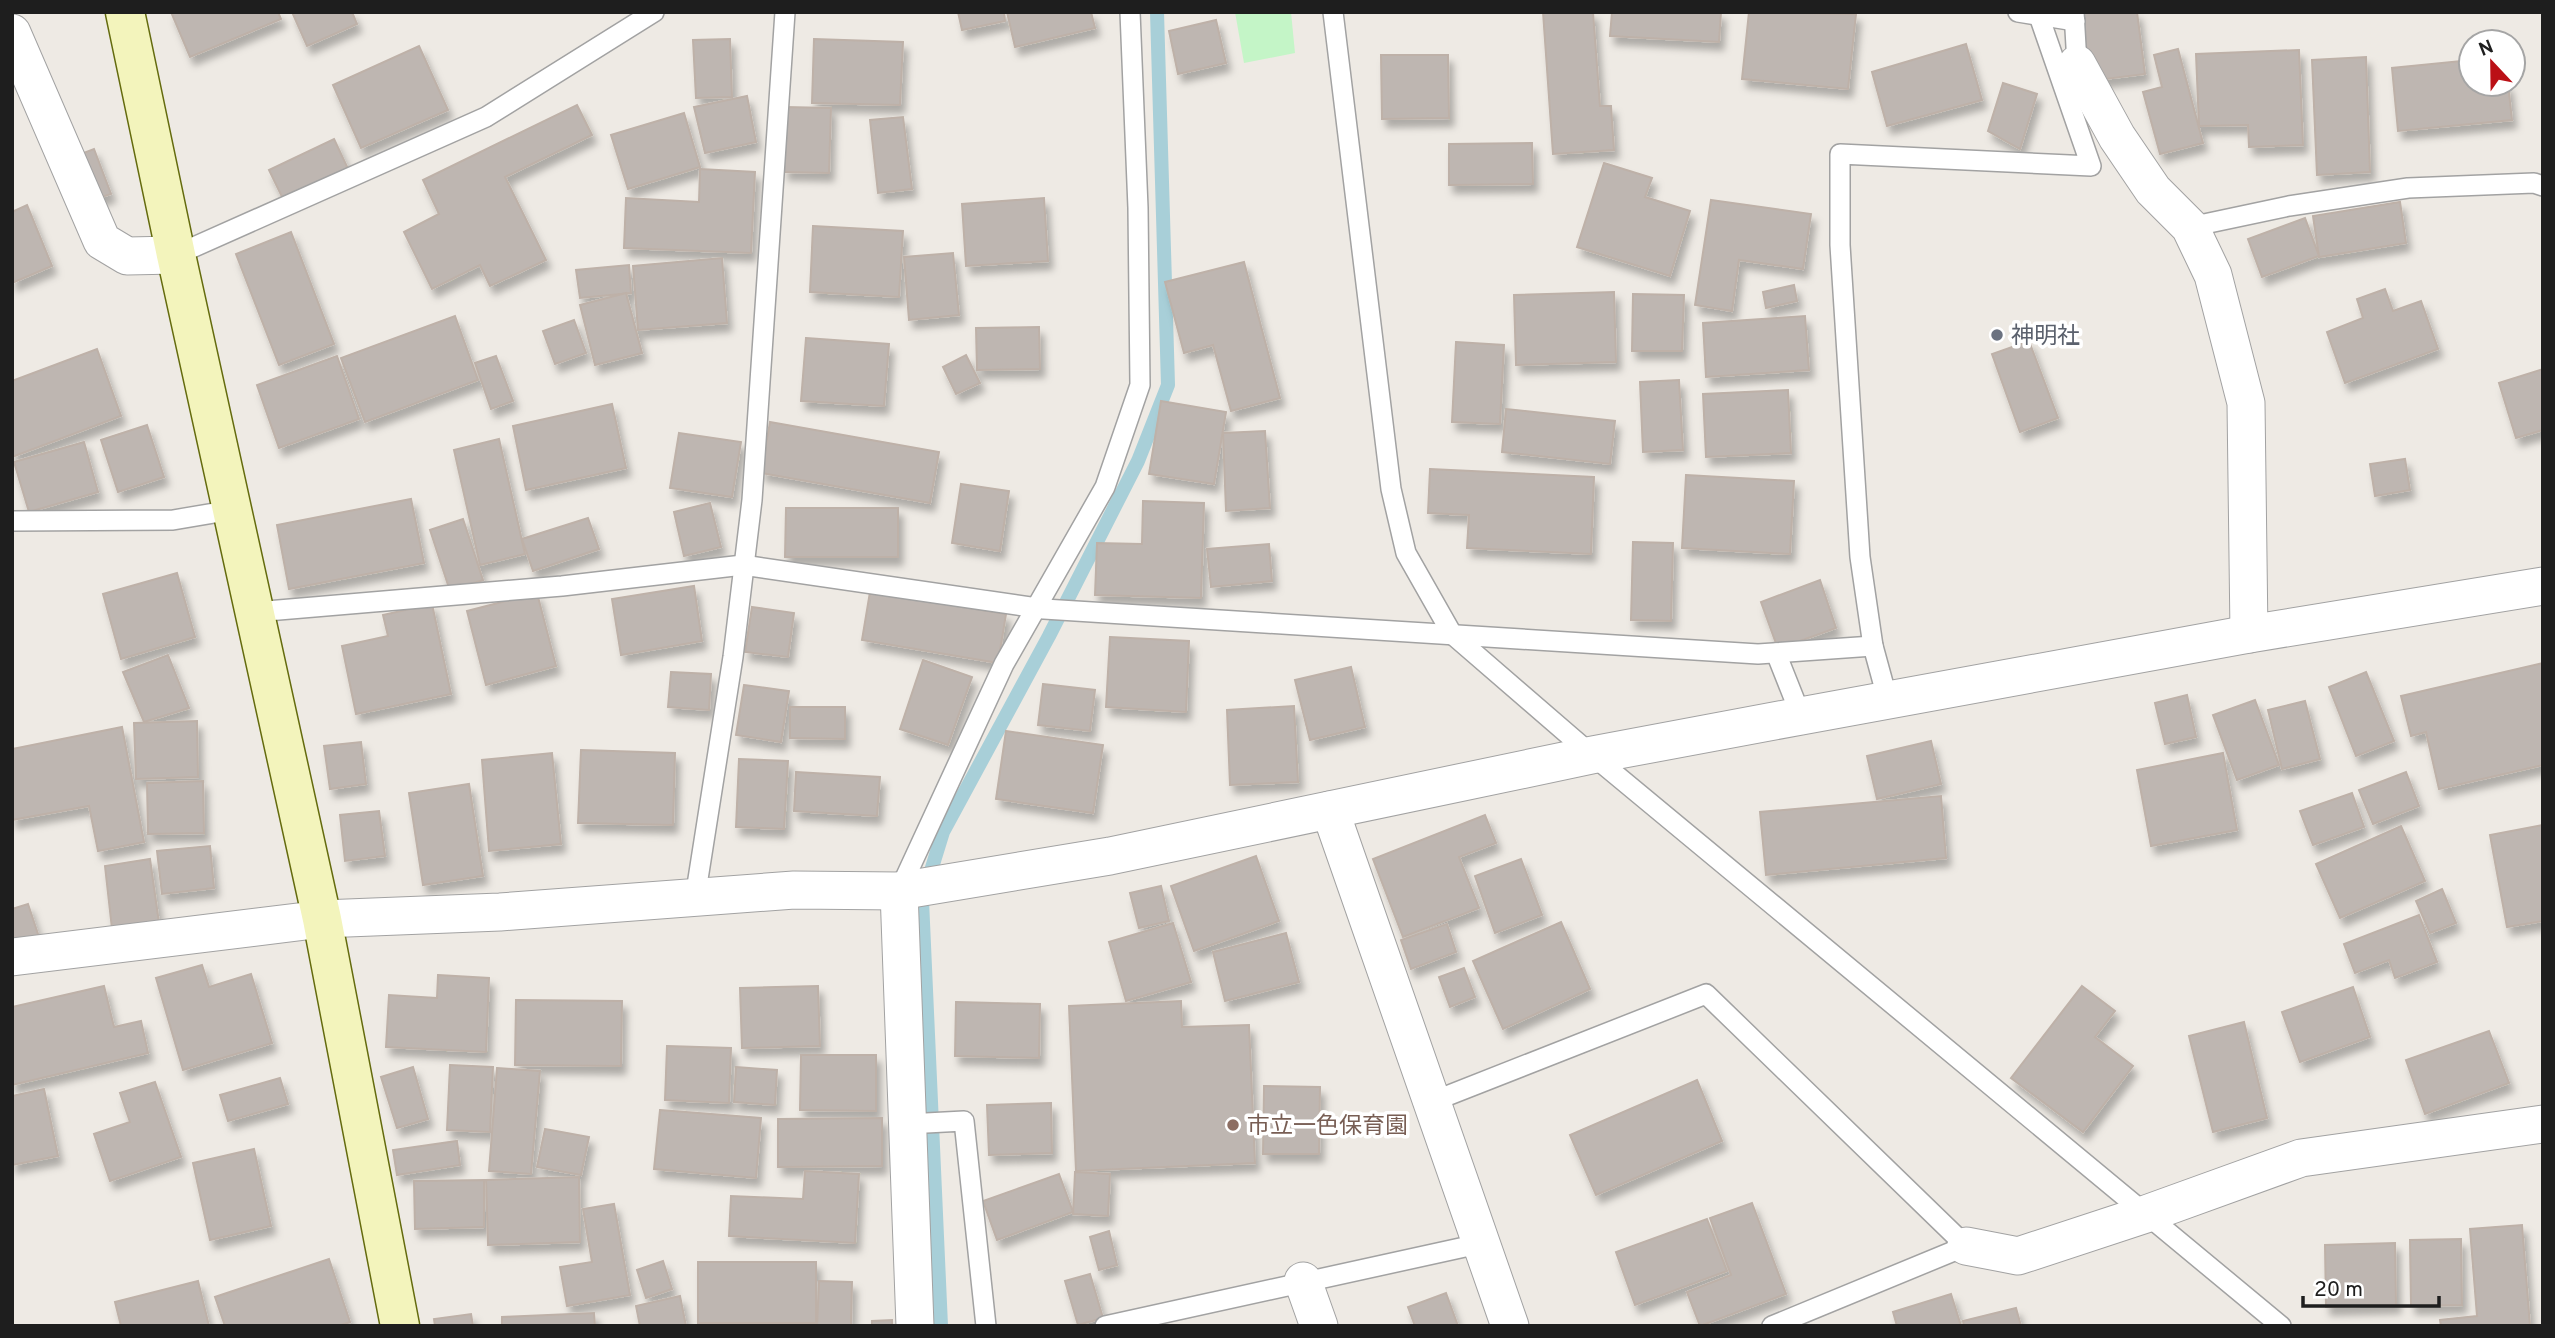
<svg xmlns="http://www.w3.org/2000/svg" width="2555" height="1338" font-family="Overpass,'Noto Sans JP',sans-serif">
	<style>
		.park { fill: #c4f5c7 }
		.lines { fill: none; stroke-linecap: round; stroke-linejoin: round }
		.stream { stroke: #a8cfd8; stroke-width: 14 }
		.building { fill: #beb6b1; stroke: #beb1a8; stroke-width: 2; filter: url(#shadow) }
		.lane-casing { stroke: #a2a2a2; stroke-width: 22 }
		.street-casing { stroke: #a2a2a2; stroke-width: 39 }
		.secondary-casing { stroke: #646b0e; stroke-width: 41 }
		.lane { stroke: #fff; stroke-width: 19 }
		.street { stroke: #fff; stroke-width: 37 }
		.secondary { stroke: #f3f4bc; stroke-width: 38 }
		.worship-dot { fill: #6b7280; stroke: #fff; stroke-width: 2.5 }
		.education-dot { fill: #8d6e63; stroke: #fff; stroke-width: 2.5 }
		.labels { text-anchor: middle; stroke-width: 7; stroke-linejoin: round; paint-order: stroke }
		.worship-label { font-size: 23px; fill: #5b616d; stroke: #fff; text-anchor: start }
		.education-label { font-size: 23px; fill: #785e54; stroke: #fff; text-anchor: start }
	</style>
	<defs>
		<filter id="shadow"><feDropShadow dx="4.5" dy="8" stdDeviation="3.5" flood-color="#0004"/></filter>
	</defs>
	<rect width="100%" height="100%" fill="#eeeae4"/>
	<path class="park" d="M 1235,12 L 1291,12 L 1295,53 L 1244,63 Z"/>
	<g class="lines">
		<path class="stream" d="M 941,1326 L 922,900 L 943,832 L 1049,636 L 1138,461 L 1168,385 L 1157,12"/>
	</g>
	<g class="building">
		<path d="M 171,12 L 278,12 L 281,19 L 190,57 Z"/>
		<path d="M 292,12 L 352,12 L 357,24 L 307,46 Z"/>
		<path d="M 958,12 L 1004,12 L 1005,21 L 962,30 Z"/>
		<path d="M 1007,12 L 1091,12 L 1095,28 L 1015,47 Z"/>
		<path d="M 1543,12 L 1593,12 L 1600,106 L 1611,106 L 1614,150 L 1553,154 Z"/>
		<path d="M 1612,12 L 1721,12 L 1719,42 L 1610,36 Z"/>
		<path d="M 1749,12 L 1856,14 L 1848,89 L 1742,79 Z"/>
		<path d="M 2082,12 L 2137,12 L 2145,74 L 2090,81 Z"/>
		<path d="M 1216,20 L 1226,63 L 1178,74 L 1169,31 Z"/>
		<path d="M 730,39 L 732,97 L 696,98 L 693,40 Z"/>
		<path d="M 814,39 L 903,42 L 900,105 L 812,103 Z"/>
		<path d="M 1966,44 L 1982,100 L 1887,126 L 1872,72 Z"/>
		<path d="M 419,46 L 448,110 L 361,148 L 333,85 Z"/>
		<path d="M 2178,49 L 2203,143 L 2160,154 L 2143,92 L 2162,87 L 2154,55 Z"/>
		<path d="M 2299,50 L 2303,145 L 2249,147 L 2248,125 L 2199,126 L 2196,54 Z"/>
		<path d="M 1381,55 L 1448,55 L 1449,118 L 1382,119 Z"/>
		<path d="M 2366,57 L 2370,172 L 2317,175 L 2312,60 Z"/>
		<path d="M 2471,60 L 2471,84 L 2508,84 L 2512,120 L 2398,131 L 2392,68 Z"/>
		<path d="M 2003,83 L 2037,94 L 2020,149 L 1988,131 Z"/>
		<path d="M 747,96 L 756,142 L 705,153 L 694,107 Z"/>
		<path d="M 577,105 L 592,135 L 505,177 L 546,260 L 490,286 L 480,265 L 432,289 L 404,232 L 439,214 L 423,180 Z"/>
		<path d="M 785,107 L 831,108 L 829,173 L 784,172 Z"/>
		<path d="M 684,113 L 700,167 L 628,189 L 611,135 Z"/>
		<path d="M 903,117 L 912,189 L 878,193 L 870,120 Z"/>
		<path d="M 334,139 L 349,171 L 284,201 L 269,170 Z"/>
		<path d="M 1532,143 L 1533,184 L 1449,185 L 1449,144 Z"/>
		<path d="M 94,149 L 111,194 L 90,201 L 73,157 Z"/>
		<path d="M 1604,163 L 1652,178 L 1645,197 L 1690,211 L 1670,276 L 1577,247 Z"/>
		<path d="M 700,169 L 755,172 L 751,253 L 624,248 L 626,198 L 699,202 Z"/>
		<path d="M 1044,198 L 1048,261 L 966,266 L 962,204 Z"/>
		<path d="M 1711,200 L 1811,214 L 1803,269 L 1739,260 L 1732,311 L 1695,305 Z"/>
		<path d="M 2400,202 L 2406,243 L 2319,257 L 2313,216 Z"/>
		<path d="M 27,205 L 52,266 L 12,283 L 12,212 Z"/>
		<path d="M 2305,218 L 2319,256 L 2262,277 L 2248,239 Z"/>
		<path d="M 813,226 L 903,231 L 899,297 L 810,292 Z"/>
		<path d="M 291,232 L 334,344 L 279,365 L 236,254 Z"/>
		<path d="M 953,253 L 959,315 L 909,320 L 904,257 Z"/>
		<path d="M 722,258 L 727,323 L 638,330 L 633,266 Z"/>
		<path d="M 1244,262 L 1280,398 L 1231,411 L 1213,345 L 1184,353 L 1165,282 Z"/>
		<path d="M 629,265 L 631,293 L 580,298 L 576,270 Z"/>
		<path d="M 1794,285 L 1797,301 L 1766,308 L 1763,292 Z"/>
		<path d="M 2385,289 L 2393,311 L 2421,301 L 2438,349 L 2345,383 L 2327,332 L 2363,318 L 2357,299 Z"/>
		<path d="M 1614,292 L 1616,362 L 1516,365 L 1514,295 Z"/>
		<path d="M 626,293 L 642,353 L 595,365 L 580,305 Z"/>
		<path d="M 1633,294 L 1684,295 L 1682,351 L 1632,351 Z"/>
		<path d="M 455,316 L 478,380 L 365,422 L 341,358 Z"/>
		<path d="M 1805,316 L 1809,370 L 1706,377 L 1703,323 Z"/>
		<path d="M 574,320 L 586,353 L 555,364 L 543,331 Z"/>
		<path d="M 1039,327 L 1040,369 L 977,370 L 976,328 Z"/>
		<path d="M 806,338 L 889,344 L 884,406 L 801,401 Z"/>
		<path d="M 2029,341 L 2058,418 L 2020,432 L 1992,354 Z"/>
		<path d="M 1456,342 L 1504,345 L 1500,424 L 1452,422 Z"/>
		<path d="M 97,349 L 121,416 L 12,457 L 12,381 Z"/>
		<path d="M 966,355 L 980,383 L 956,394 L 943,367 Z"/>
		<path d="M 337,356 L 359,419 L 279,448 L 257,385 Z"/>
		<path d="M 496,356 L 513,401 L 491,409 L 475,363 Z"/>
		<path d="M 2543,369 L 2543,430 L 2516,438 L 2499,383 Z"/>
		<path d="M 1679,380 L 1683,450 L 1643,452 L 1640,382 Z"/>
		<path d="M 1788,390 L 1791,453 L 1706,457 L 1703,394 Z"/>
		<path d="M 1161,401 L 1226,412 L 1214,484 L 1149,474 Z"/>
		<path d="M 612,404 L 626,468 L 526,490 L 513,426 Z"/>
		<path d="M 1506,409 L 1615,421 L 1610,464 L 1502,452 Z"/>
		<path d="M 770,422 L 939,452 L 930,503 L 761,473 Z"/>
		<path d="M 147,425 L 164,477 L 118,492 L 101,440 Z"/>
		<path d="M 1265,431 L 1270,508 L 1226,511 L 1223,433 Z"/>
		<path d="M 679,433 L 741,442 L 732,497 L 670,488 Z"/>
		<path d="M 499,439 L 525,554 L 480,565 L 454,450 Z"/>
		<path d="M 84,442 L 98,492 L 29,512 L 14,462 Z"/>
		<path d="M 2405,459 L 2410,490 L 2375,496 L 2370,464 Z"/>
		<path d="M 1430,469 L 1594,477 L 1591,554 L 1467,548 L 1469,515 L 1428,513 Z"/>
		<path d="M 1686,475 L 1794,481 L 1790,554 L 1682,548 Z"/>
		<path d="M 961,484 L 1009,491 L 1000,551 L 952,543 Z"/>
		<path d="M 411,499 L 424,563 L 289,589 L 277,525 Z"/>
		<path d="M 1143,501 L 1204,503 L 1201,598 L 1095,595 L 1097,543 L 1142,544 Z"/>
		<path d="M 710,503 L 721,547 L 684,556 L 674,512 Z"/>
		<path d="M 786,508 L 898,508 L 898,557 L 785,557 Z"/>
		<path d="M 588,518 L 599,549 L 533,571 L 522,539 Z"/>
		<path d="M 463,519 L 483,580 L 450,591 L 430,530 Z"/>
		<path d="M 1633,542 L 1673,543 L 1671,621 L 1631,620 Z"/>
		<path d="M 1269,544 L 1272,581 L 1211,587 L 1207,549 Z"/>
		<path d="M 177,573 L 195,637 L 121,659 L 103,594 Z"/>
		<path d="M 1820,580 L 1836,628 L 1778,649 L 1761,602 Z"/>
		<path d="M 694,586 L 702,641 L 621,655 L 612,599 Z"/>
		<path d="M 870,592 L 1006,614 L 998,663 L 862,640 Z"/>
		<path d="M 537,593 L 556,666 L 486,685 L 467,611 Z"/>
		<path d="M 432,604 L 451,694 L 356,714 L 342,646 L 388,636 L 383,615 Z"/>
		<path d="M 752,607 L 794,613 L 788,657 L 745,652 Z"/>
		<path d="M 1110,637 L 1189,641 L 1186,712 L 1106,707 Z"/>
		<path d="M 168,655 L 189,708 L 144,722 L 123,672 Z"/>
		<path d="M 923,660 L 972,677 L 948,745 L 900,729 Z"/>
		<path d="M 2543,663 L 2543,765 L 2439,789 L 2426,732 L 2411,736 L 2401,696 Z"/>
		<path d="M 1351,667 L 1365,727 L 1310,740 L 1295,680 Z"/>
		<path d="M 671,672 L 711,674 L 709,710 L 668,707 Z"/>
		<path d="M 2366,672 L 2394,741 L 2356,756 L 2329,687 Z"/>
		<path d="M 1043,684 L 1095,690 L 1090,731 L 1038,725 Z"/>
		<path d="M 744,685 L 789,691 L 781,742 L 736,735 Z"/>
		<path d="M 2187,695 L 2196,737 L 2165,744 L 2155,703 Z"/>
		<path d="M 2255,700 L 2279,765 L 2237,780 L 2213,715 Z"/>
		<path d="M 2305,701 L 2320,759 L 2282,769 L 2268,710 Z"/>
		<path d="M 1294,706 L 1298,782 L 1230,785 L 1227,710 Z"/>
		<path d="M 790,707 L 845,707 L 845,739 L 790,738 Z"/>
		<path d="M 197,721 L 198,777 L 136,779 L 134,723 Z"/>
		<path d="M 122,727 L 144,842 L 98,851 L 89,806 L 12,820 L 12,749 Z"/>
		<path d="M 1006,731 L 1103,745 L 1093,813 L 996,799 Z"/>
		<path d="M 1931,741 L 1941,784 L 1877,799 L 1867,756 Z"/>
		<path d="M 361,742 L 366,784 L 330,789 L 324,746 Z"/>
		<path d="M 581,750 L 675,753 L 673,825 L 578,823 Z"/>
		<path d="M 552,753 L 561,844 L 489,851 L 482,760 Z"/>
		<path d="M 2223,753 L 2237,830 L 2151,846 L 2137,770 Z"/>
		<path d="M 739,759 L 788,761 L 784,829 L 736,827 Z"/>
		<path d="M 796,772 L 880,777 L 877,816 L 794,811 Z"/>
		<path d="M 2406,772 L 2419,806 L 2373,824 L 2359,790 Z"/>
		<path d="M 203,781 L 204,833 L 148,834 L 147,783 Z"/>
		<path d="M 469,784 L 483,876 L 423,885 L 409,793 Z"/>
		<path d="M 2352,793 L 2364,827 L 2313,845 L 2300,811 Z"/>
		<path d="M 1941,796 L 1946,858 L 1766,875 L 1760,812 Z"/>
		<path d="M 379,811 L 385,856 L 345,861 L 340,815 Z"/>
		<path d="M 1485,815 L 1496,843 L 1459,857 L 1479,908 L 1403,937 L 1373,859 Z"/>
		<path d="M 2543,825 L 2543,921 L 2507,927 L 2490,835 Z"/>
		<path d="M 2401,826 L 2425,881 L 2340,918 L 2316,864 Z"/>
		<path d="M 210,846 L 214,888 L 162,894 L 157,851 Z"/>
		<path d="M 1256,856 L 1279,921 L 1194,951 L 1171,886 Z"/>
		<path d="M 150,859 L 159,923 L 112,929 L 105,866 Z"/>
		<path d="M 1521,859 L 1542,915 L 1495,933 L 1475,876 Z"/>
		<path d="M 1161,886 L 1169,921 L 1139,928 L 1130,893 Z"/>
		<path d="M 2442,889 L 2456,923 L 2430,933 L 2416,901 Z"/>
		<path d="M 28,904 L 39,937 L 12,946 L 12,909 Z"/>
		<path d="M 2419,915 L 2437,962 L 2395,978 L 2389,960 L 2355,973 L 2344,944 Z"/>
		<path d="M 1561,922 L 1590,989 L 1503,1029 L 1473,961 Z"/>
		<path d="M 1173,923 L 1191,982 L 1126,1001 L 1109,942 Z"/>
		<path d="M 1447,924 L 1456,952 L 1411,969 L 1401,940 Z"/>
		<path d="M 1286,933 L 1299,982 L 1225,1001 L 1213,952 Z"/>
		<path d="M 202,965 L 209,987 L 251,974 L 272,1043 L 183,1070 L 156,978 Z"/>
		<path d="M 1464,968 L 1475,997 L 1450,1007 L 1439,977 Z"/>
		<path d="M 438,975 L 489,978 L 486,1052 L 386,1047 L 389,995 L 437,998 Z"/>
		<path d="M 104,986 L 114,1027 L 141,1021 L 148,1053 L 12,1085 L 12,1007 Z"/>
		<path d="M 818,986 L 820,1046 L 742,1048 L 740,988 Z"/>
		<path d="M 2082,986 L 2115,1011 L 2095,1037 L 2133,1066 L 2083,1132 L 2011,1078 Z"/>
		<path d="M 2353,987 L 2370,1037 L 2300,1062 L 2282,1012 Z"/>
		<path d="M 516,1000 L 622,1001 L 621,1066 L 515,1065 Z"/>
		<path d="M 1181,1001 L 1182,1027 L 1249,1025 L 1255,1163 L 1076,1171 L 1069,1006 Z"/>
		<path d="M 956,1002 L 1040,1004 L 1039,1058 L 955,1056 Z"/>
		<path d="M 2244,1022 L 2267,1118 L 2213,1132 L 2189,1036 Z"/>
		<path d="M 2489,1031 L 2509,1083 L 2425,1114 L 2406,1060 Z"/>
		<path d="M 667,1046 L 731,1048 L 729,1103 L 665,1100 Z"/>
		<path d="M 801,1055 L 876,1055 L 876,1111 L 800,1110 Z"/>
		<path d="M 450,1065 L 493,1067 L 490,1132 L 447,1130 Z"/>
		<path d="M 413,1067 L 428,1119 L 397,1128 L 381,1077 Z"/>
		<path d="M 736,1067 L 777,1070 L 775,1105 L 734,1102 Z"/>
		<path d="M 497,1068 L 540,1071 L 531,1174 L 489,1171 Z"/>
		<path d="M 280,1078 L 288,1104 L 228,1121 L 220,1095 Z"/>
		<path d="M 1697,1080 L 1722,1141 L 1596,1195 L 1570,1135 Z"/>
		<path d="M 155,1082 L 181,1157 L 110,1181 L 94,1134 L 130,1122 L 120,1093 Z"/>
		<path d="M 1264,1086 L 1320,1087 L 1319,1154 L 1263,1154 Z"/>
		<path d="M 44,1089 L 58,1156 L 12,1165 L 12,1096 Z"/>
		<path d="M 1051,1103 L 1052,1153 L 989,1155 L 987,1105 Z"/>
		<path d="M 660,1110 L 761,1118 L 756,1178 L 654,1169 Z"/>
		<path d="M 882,1118 L 882,1166 L 778,1167 L 778,1119 Z"/>
		<path d="M 545,1129 L 589,1137 L 581,1175 L 537,1167 Z"/>
		<path d="M 457,1141 L 460,1165 L 397,1175 L 393,1150 Z"/>
		<path d="M 254,1149 L 271,1226 L 210,1240 L 193,1163 Z"/>
		<path d="M 805,1171 L 859,1174 L 855,1243 L 729,1236 L 731,1196 L 803,1199 Z"/>
		<path d="M 1075,1172 L 1110,1174 L 1108,1216 L 1073,1214 Z"/>
		<path d="M 1059,1174 L 1073,1212 L 997,1240 L 983,1201 Z"/>
		<path d="M 579,1177 L 580,1242 L 488,1245 L 486,1180 Z"/>
		<path d="M 484,1180 L 484,1227 L 415,1229 L 414,1181 Z"/>
		<path d="M 1752,1203 L 1786,1294 L 1700,1326 L 1687,1292 L 1731,1275 L 1710,1218 Z"/>
		<path d="M 614,1204 L 630,1295 L 567,1306 L 560,1267 L 592,1262 L 583,1209 Z"/>
		<path d="M 1707,1219 L 1727,1271 L 1635,1305 L 1616,1252 Z"/>
		<path d="M 2522,1225 L 2530,1326 L 2441,1326 L 2440,1320 L 2477,1316 L 2470,1229 Z"/>
		<path d="M 1109,1231 L 1117,1265 L 1099,1270 L 1090,1237 Z"/>
		<path d="M 2461,1239 L 2462,1305 L 2411,1306 L 2410,1240 Z"/>
		<path d="M 2395,1243 L 2396,1305 L 2326,1307 L 2325,1245 Z"/>
		<path d="M 329,1259 L 350,1322 L 338,1326 L 225,1326 L 215,1297 Z"/>
		<path d="M 663,1261 L 672,1289 L 646,1298 L 637,1270 Z"/>
		<rect x="698" y="1262" width="118" height="61"/>
		<path d="M 1090,1274 L 1103,1318 L 1078,1325 L 1065,1281 Z"/>
		<path d="M 198,1281 L 209,1326 L 121,1326 L 115,1302 Z"/>
		<path d="M 819,1281 L 852,1282 L 851,1326 L 817,1326 Z"/>
		<path d="M 1446,1293 L 1458,1326 L 1415,1326 L 1408,1307 Z"/>
		<path d="M 1951,1294 L 1961,1326 L 1897,1326 L 1893,1312 Z"/>
		<path d="M 680,1296 L 686,1326 L 640,1326 L 636,1306 Z"/>
		<path d="M 2016,1308 L 2021,1326 L 1964,1326 L 1963,1321 Z"/>
		<path d="M 594,1313 L 595,1326 L 502,1326 L 502,1317 Z"/>
		<path d="M 471,1314 L 473,1326 L 435,1326 L 434,1319 Z"/>
		<path d="M 892,1320 L 892,1326 L 872,1326 L 872,1321 Z"/>
	</g>
	<g class="lines">
		<g class="lane-casing">
			<g id="lane">
				<path d="M 1333,12 L 1391,489 L 1406,553 L 1452,634 L 1592,755 L 2281,1326"/>
				<path d="M 2018,12 L 2075,21"/>
				<path d="M 2074,12 L 2077,64"/>
				<path d="M 2190,227 L 2289,206 L 2408,188 L 2534,183 L 2543,186"/>
				<path d="M 176,255 L 486,117 L 654,12"/>
				<path d="M 12,521 L 173,520 L 232,510"/>
				<path d="M 255,612 L 562,586 L 743,565 L 1044,609 L 1758,654 L 1873,646"/>
				<path d="M 1776,653 L 1801,716"/>
				<path d="M 1888,701 L 1873,646 L 1860,557 L 1840,245 L 1840,154 L 2091,166 L 2039,16"/>
				<path d="M 899,891 L 1004,664 L 1105,487 L 1140,385 L 1138,208 L 1130,12"/>
				<path d="M 695,898 L 733,657 L 752,500 L 785,12"/>
				<path d="M 1434,1101 L 1706,994 L 1966,1246 L 1772,1326"/>
				<path d="M 907,1124 L 964,1121 L 986,1326"/>
				<path d="M 1105,1326 L 1483,1243"/>
			</g>
		</g>
		<g class="street-casing">
			<g id="street">
				<path d="M 12,33 L 102,241 L 127,256 L 176,255"/>
				<path d="M 2077,64 L 2117,137 L 2153,190 L 2190,227 L 2213,275 L 2246,403 L 2249,634"/>
				<path d="M 1330,810 L 1510,1326"/>
				<path d="M 899,891 L 915,1326"/>
				<path d="M 12,957 L 322,919 L 500,912 L 794,890 L 899,891 L 1110,856 L 1592,755 L 1801,716 L 2249,634 L 2543,586"/>
				<path d="M 1966,1246 L 2018,1256 L 2146,1214 L 2301,1158 L 2543,1124"/>
				<path d="M 1303,1281 L 1319,1326"/>
			</g>
		</g>
		<g class="secondary-casing">
			<path id="secondary" d="M 125,12 L 176,255 L 322,919 L 400,1326"/>
		</g>
		<use href="#lane" class="lane"/>
		<use href="#street" class="street"/>
		<use href="#secondary" class="secondary"/>
	</g>
	<circle class="worship-dot" cx="1997" cy="335" r="7"/>
	<circle class="education-dot" cx="1233" cy="1125" r="7"/>
	<g class="labels">
		<g class="worship-label">
			<text x="2011" y="343">神明社</text>
		</g>
		<g class="education-label">
			<text x="1247" y="1133">市立一色保育園</text>
		</g>
	</g>
	<rect width="2555" height="1338" fill="none" stroke="#1e1e1e" stroke-width="28"/>
	<g transform="translate(2492 63) rotate(338)"><circle r="33" fill="#ffffff" stroke="#a5a5a5" stroke-width="2"/>
	<path d="M0-5L12 26L0 18L-12 26Z" fill="#bb1016"/>
	<text y="-10" font-size="19" font-weight="bold" text-anchor="middle" fill="#1e1e1e">N</text>
	</g>
	<path d="M2303 1296v10h136v-10" fill="none" stroke="#1e1e1e" stroke-width="3.5"/>
	<text x="2314" y="1296" font-size="21" fill="#1e1e1e" stroke="#ffffff" stroke-width="5" paint-order="stroke">20 m</text>
</svg>
